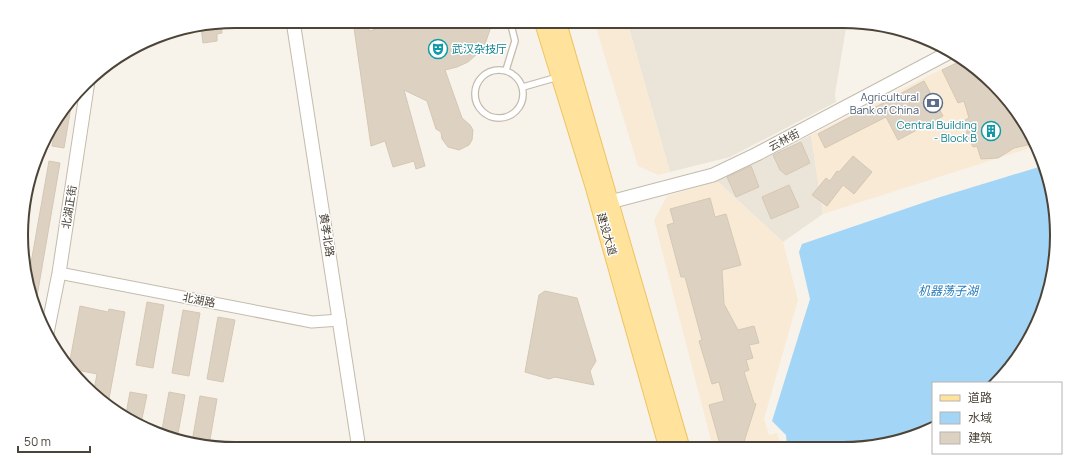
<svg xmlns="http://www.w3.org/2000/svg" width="1078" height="470" font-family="Manrope,'Noto Sans SC',sans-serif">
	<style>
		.residential { fill: #ebe5d9 }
		.commercial { fill: #f9ead6 }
		.water { fill: #a3d5f7 }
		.building { fill: #ddd2c2; stroke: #d5c7b2 }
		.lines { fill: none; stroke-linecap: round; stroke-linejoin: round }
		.service-casing { stroke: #c4bbac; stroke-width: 8 }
		.minor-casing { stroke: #c4bbac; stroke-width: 13 }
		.tertiary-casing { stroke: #c4bbac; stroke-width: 15 }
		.primary-casing { stroke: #efc461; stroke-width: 19 }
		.service { stroke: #fff; stroke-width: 5.5 }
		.minor { stroke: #fff; stroke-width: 11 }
		.tertiary { stroke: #fff; stroke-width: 13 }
		.primary { stroke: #ffe39c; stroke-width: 17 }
		.labels { text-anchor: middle; stroke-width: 3; stroke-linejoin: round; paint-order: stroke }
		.culture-label { font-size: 11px; fill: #0d838f; stroke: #fff; text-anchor: start }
		.service-label { font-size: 11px; fill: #4e5e75; stroke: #fff; text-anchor: end }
		.street-label { font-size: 11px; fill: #4c4438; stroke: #fff }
		.water-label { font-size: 12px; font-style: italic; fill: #247bbb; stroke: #fff }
		.rim { fill: none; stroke: #4c4438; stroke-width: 2 }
	</style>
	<rect width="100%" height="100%" fill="#f7f3eb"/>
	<g class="residential">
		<path d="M 627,21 L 847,22 L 835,94 L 836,102 L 730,157 L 670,172 Z"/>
		<path d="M 811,135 L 823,214 L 783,242 L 717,181 Z"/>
	</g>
	<g class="commercial">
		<path d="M 594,21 L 627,21 L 670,172 L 658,175 L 638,166 Z"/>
		<path d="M 960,60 L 984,74 L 1035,141 L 1036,146 L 823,214 L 811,135 Z"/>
		<path d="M 717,181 L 783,242 L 798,300 L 764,419 L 769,435 L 777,433 L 781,447 L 713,448 L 654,220 L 667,196 Z"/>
	</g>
	<path class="water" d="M 1042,166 L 1057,221 L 1046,304 L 1021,354 L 995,383 L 933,383 L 933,428 L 871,447 L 787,447 L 786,435 L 772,421 L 810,299 L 799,252 L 802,244 L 937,198 Z"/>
	<g class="building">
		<path d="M 353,21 L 368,21 L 369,31 L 384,27 L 384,21 L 493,21 L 485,44 L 477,54 L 468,62 L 457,67 L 445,70 L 462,118 L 470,125 L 473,130 L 472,140 L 469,145 L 459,150 L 448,147 L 442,139 L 441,132 L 436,129 L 427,101 L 404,90 L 425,166 L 416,169 L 414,161 L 393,167 L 385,141 L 371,146 Z"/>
		<path d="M 221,23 L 222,33 L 217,34 L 217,41 L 203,43 L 201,27 Z"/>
		<path d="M 961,61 L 984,74 L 1036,143 L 1014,148 L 998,158 L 981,159 L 977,146 L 973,147 L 967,134 L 965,120 L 969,118 L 964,101 L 958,103 L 942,70 Z"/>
		<path d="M 924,81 L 943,116 L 898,140 L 886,117 L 825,148 L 818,134 L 871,106 L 872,109 Z"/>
		<path d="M 72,101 L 64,148 L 52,146 L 57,119 Z"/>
		<path d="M 801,142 L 810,163 L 786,175 L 780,170 L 773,155 Z"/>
		<path d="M 853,156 L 872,172 L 854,194 L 843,185 L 827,206 L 812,195 L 826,178 L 830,181 L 837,171 L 839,172 Z"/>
		<path d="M 49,161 L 60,163 L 36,302 L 28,280 Z"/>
		<path d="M 751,166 L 759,187 L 736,197 L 727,177 Z"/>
		<path d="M 789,185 L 799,207 L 771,219 L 762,197 Z"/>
		<path d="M 710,198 L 715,217 L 726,214 L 741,265 L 722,270 L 724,304 L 738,330 L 754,326 L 759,343 L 749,345 L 753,358 L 746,360 L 749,370 L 744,372 L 754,403 L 756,404 L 742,448 L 721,448 L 709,405 L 724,401 L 719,382 L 712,384 L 699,341 L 702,340 L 685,277 L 681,277 L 667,225 L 674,223 L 670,209 Z"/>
		<path d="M 545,291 L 577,298 L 596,361 L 590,371 L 594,385 L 555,377 L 549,379 L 525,372 L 539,295 Z"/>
		<path d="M 147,302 L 164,305 L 153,368 L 136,365 Z"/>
		<path d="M 80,306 L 108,312 L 109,309 L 125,312 L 108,404 L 93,395 L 97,374 L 72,369 L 69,366 Z"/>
		<path d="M 183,310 L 200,313 L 189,376 L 172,373 Z"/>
		<path d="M 218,317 L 235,320 L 223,382 L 207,379 Z"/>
		<path d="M 130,392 L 147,395 L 141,423 L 126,414 Z"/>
		<path d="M 169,392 L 185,395 L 177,439 L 166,438 L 161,435 Z"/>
		<path d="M 200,396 L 217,399 L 209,445 L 192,442 Z"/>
	</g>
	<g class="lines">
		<g class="service-casing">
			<g id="service">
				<circle cx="499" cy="94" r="24"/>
				<path d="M 506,70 L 515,41 L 510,21"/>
				<path d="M 523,87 L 558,77"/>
			</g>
		</g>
		<g class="minor-casing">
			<path id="minor" d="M 59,273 L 312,322 L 340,320"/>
		</g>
		<g class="tertiary-casing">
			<g id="tertiary">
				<path d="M 293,21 L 359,449"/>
				<path d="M 610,202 L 713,175 L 757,154 L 948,53"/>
				<path d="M 47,333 L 59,273 L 88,81"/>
			</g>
		</g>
		<g class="primary-casing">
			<g id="primary">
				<path d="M 543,21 L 594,186 L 668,448"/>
				<path d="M 557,21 L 681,448"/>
			</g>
		</g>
		<use href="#service" class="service"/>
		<use href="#minor" class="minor"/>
		<use href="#tertiary" class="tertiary"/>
		<use href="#primary" class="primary"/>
	</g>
	<defs>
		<g id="theatre-ring" transform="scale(1)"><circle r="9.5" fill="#fff" stroke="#0f9aa8" stroke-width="1.5"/><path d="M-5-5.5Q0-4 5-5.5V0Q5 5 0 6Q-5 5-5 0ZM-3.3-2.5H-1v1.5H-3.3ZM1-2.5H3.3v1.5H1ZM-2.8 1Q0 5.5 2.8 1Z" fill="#0f9aa8"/></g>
		<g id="bank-ring" transform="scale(1)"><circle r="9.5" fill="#fff" stroke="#5c6f8a" stroke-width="1.5"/><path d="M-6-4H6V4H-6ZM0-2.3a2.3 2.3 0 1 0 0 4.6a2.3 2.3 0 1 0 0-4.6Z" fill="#5c6f8a"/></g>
		<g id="building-ring" transform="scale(1)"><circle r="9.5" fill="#fff" stroke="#0f9aa8" stroke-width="1.5"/><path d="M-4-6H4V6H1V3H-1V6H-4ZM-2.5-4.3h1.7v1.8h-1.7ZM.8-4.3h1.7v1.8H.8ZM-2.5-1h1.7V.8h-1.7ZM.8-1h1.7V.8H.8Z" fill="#0f9aa8"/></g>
	</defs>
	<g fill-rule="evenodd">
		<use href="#theatre-ring" x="438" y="49"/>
		<use href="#bank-ring" x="933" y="103"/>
		<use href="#building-ring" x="991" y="131"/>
	</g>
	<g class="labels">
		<g class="culture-label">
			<text x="452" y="53">武汉杂技厅</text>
			<text x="977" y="129" text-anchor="end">Central Building<tspan x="977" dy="13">- Block B</tspan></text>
		</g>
		<g class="service-label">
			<text x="919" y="101">Agricultural<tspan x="919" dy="13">Bank of China</tspan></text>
		</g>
		<g class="street-label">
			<text transform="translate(784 140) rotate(-28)" y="4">云林街</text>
			<text transform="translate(69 207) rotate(-81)" y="4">北湖正街</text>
			<text transform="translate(607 234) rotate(74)" y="4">建设大道</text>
			<text transform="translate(327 235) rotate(81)" y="4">黄孝北路</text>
			<text transform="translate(199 300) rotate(11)" y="4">北湖路</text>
		</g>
		<g class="water-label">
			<text x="948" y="295">机器荡子湖</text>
		</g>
	</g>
	<path d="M0 0H1078V470H0ZM235 28H843A207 207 0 0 1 1050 235V235A207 207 0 0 1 843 442H235A207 207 0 0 1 28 235V235A207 207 0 0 1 235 28Z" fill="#fff" fill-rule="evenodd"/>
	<path class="rim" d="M235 28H843A207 207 0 0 1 1050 235V235A207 207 0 0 1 843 442H235A207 207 0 0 1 28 235V235A207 207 0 0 1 235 28Z"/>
	<rect x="932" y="382" width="130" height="72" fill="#ffffff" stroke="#b7b4af"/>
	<rect x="940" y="395" width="20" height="6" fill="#ffe39c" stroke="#b7b4af"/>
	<text x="968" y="402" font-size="12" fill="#4c4438">道路</text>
	<rect x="940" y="412" width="20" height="12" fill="#a3d5f7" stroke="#b7b4af"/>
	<text x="968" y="422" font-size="12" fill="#4c4438">水域</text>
	<rect x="940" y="432" width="20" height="12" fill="#ddd2c2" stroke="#b7b4af"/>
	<text x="968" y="442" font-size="12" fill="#4c4438">建筑</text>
	<path d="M18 446v6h72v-6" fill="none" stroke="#4c4438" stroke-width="2"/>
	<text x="24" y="446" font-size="12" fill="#4c4438" stroke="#ffffff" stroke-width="3" paint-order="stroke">50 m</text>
</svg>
